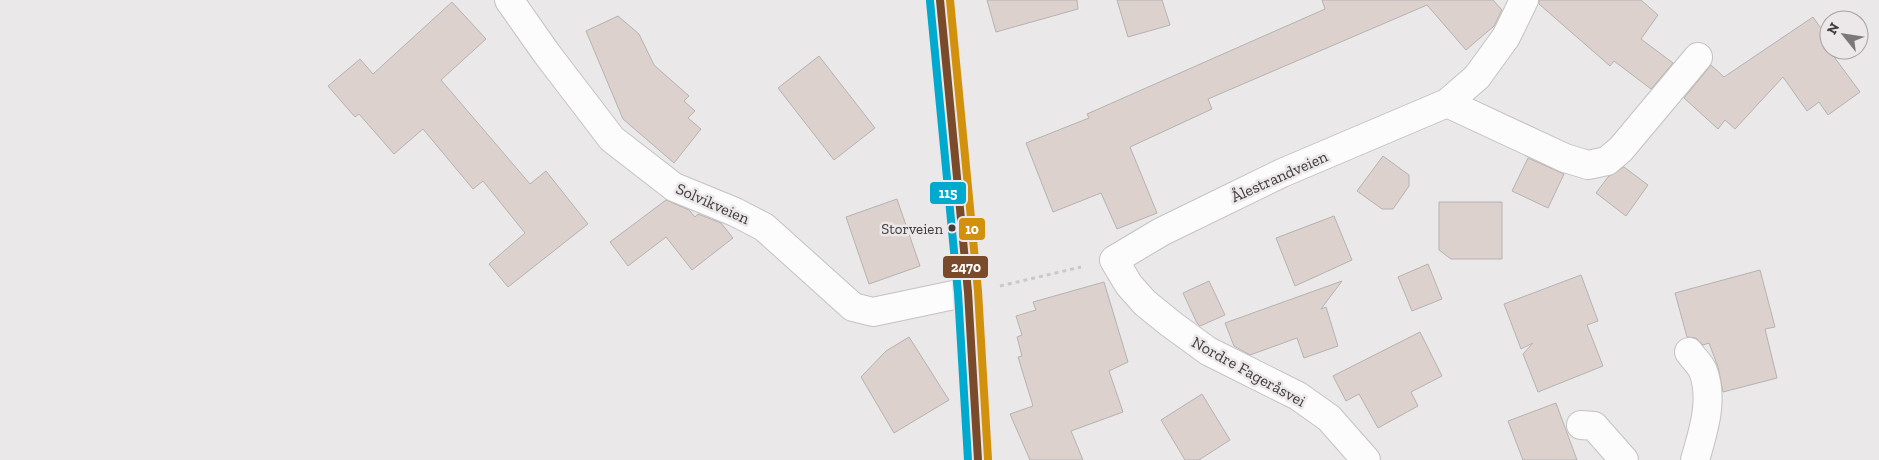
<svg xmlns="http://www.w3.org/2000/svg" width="1879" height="460" font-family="'Zilla Slab',serif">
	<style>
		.building { fill: #ddd1ce; stroke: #b4b2b2 }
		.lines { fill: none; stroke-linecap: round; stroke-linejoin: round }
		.minor-casing { stroke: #c4c2c2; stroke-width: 30 }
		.major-casing { stroke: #c5babf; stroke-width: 30 }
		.path { stroke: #cac9c9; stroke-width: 3; stroke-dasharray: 4 4; stroke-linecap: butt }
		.minor { stroke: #fcfcfc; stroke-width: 28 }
		.major { stroke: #f6eff2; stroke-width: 28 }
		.bus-1-casing { stroke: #ece7e8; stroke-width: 11 }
		.bus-2-casing { stroke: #ece7e8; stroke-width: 11 }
		.bus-3-casing { stroke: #ece7e8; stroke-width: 11 }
		.bus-1 { stroke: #7a4b2a; stroke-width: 8 }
		.bus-2 { stroke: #00a9ce; stroke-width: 8 }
		.bus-3 { stroke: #d2910c; stroke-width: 8 }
		.bus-dot { fill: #3d3b3b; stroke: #ece7e8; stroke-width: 2 }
		.labels { text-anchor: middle; stroke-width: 5; stroke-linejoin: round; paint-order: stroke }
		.bus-label { font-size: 15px; fill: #3d3b3b; stroke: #ece7e8; text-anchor: end }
		.street-label { font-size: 16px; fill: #3d3b3b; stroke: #ece7e8 }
		.line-badge { stroke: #ece7e8; stroke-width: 2 }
		.badge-label { font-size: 14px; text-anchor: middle; font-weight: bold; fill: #fff }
	</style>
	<rect width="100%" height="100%" fill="#ebe8e9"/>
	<g class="building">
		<path d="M 987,0 L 1077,0 L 1078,9 L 996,32 Z"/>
		<path d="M 1117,0 L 1162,0 L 1170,25 L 1128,37 Z"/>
		<path d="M 1322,0 L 1493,0 L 1502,10 L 1494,26 L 1466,50 L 1427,5 L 1208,99 L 1212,109 L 1130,147 L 1157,213 L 1117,229 L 1101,193 L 1053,212 L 1026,143 L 1089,118 L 1087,114 L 1325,9 Z"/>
		<path d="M 1539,0 L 1641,0 L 1658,15 L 1641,39 L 1673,63 L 1651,89 L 1614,61 L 1610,66 L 1539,4 Z"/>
		<path d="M 452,2 L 486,39 L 441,80 L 530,184 L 546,171 L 588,224 L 508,287 L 489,264 L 525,233 L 483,181 L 473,189 L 423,129 L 394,154 L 359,114 L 355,117 L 328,86 L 360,59 L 373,74 Z"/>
		<path d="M 618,16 L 639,34 L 654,65 L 689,96 L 684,101 L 695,111 L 688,118 L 701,129 L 674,163 L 623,119 L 586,31 Z"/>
		<path d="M 1813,17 L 1829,40 L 1829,50 L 1860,92 L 1828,115 L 1819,102 L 1807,111 L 1783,77 L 1735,129 L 1725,120 L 1718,129 L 1684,98 L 1711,65 L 1724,77 Z"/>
		<path d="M 819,56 L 875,128 L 834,160 L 778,88 Z"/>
		<path d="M 1383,156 L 1409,175 L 1409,186 L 1393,209 L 1382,209 L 1357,191 Z"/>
		<path d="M 1528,158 L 1564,174 L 1548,208 L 1512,191 Z"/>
		<path d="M 1624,167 L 1648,185 L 1626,216 L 1596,193 L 1608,177 Z"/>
		<path d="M 897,199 L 920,266 L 869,284 L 846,217 Z"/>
		<path d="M 666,200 L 689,210 L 695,217 L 698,214 L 721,223 L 733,238 L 692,270 L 666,237 L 628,266 L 610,242 Z"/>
		<path d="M 1439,202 L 1502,202 L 1502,259 L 1451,259 L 1439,250 Z"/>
		<path d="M 1334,216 L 1352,260 L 1295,286 L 1276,238 Z"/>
		<path d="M 1428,264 L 1442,299 L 1412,311 L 1398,277 Z"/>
		<path d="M 1760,270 L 1775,327 L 1765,329 L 1777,378 L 1723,392 L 1718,367 L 1709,343 L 1703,345 L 1696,338 L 1687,337 L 1675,293 Z"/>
		<path d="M 1581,275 L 1598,321 L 1587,325 L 1603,366 L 1538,392 L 1523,354 L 1533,343 L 1521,349 L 1504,304 Z"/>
		<path d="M 1209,281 L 1225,315 L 1200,326 L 1197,323 L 1183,293 Z"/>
		<path d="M 1342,281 L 1321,309 L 1326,307 L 1338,346 L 1304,358 L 1297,338 L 1250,355 L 1234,346 L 1225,323 Z"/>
		<path d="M 1104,282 L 1128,362 L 1109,371 L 1123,412 L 1071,431 L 1083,460 L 1030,460 L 1010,414 L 1033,406 L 1018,357 L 1022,356 L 1017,337 L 1022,335 L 1016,316 L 1036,310 L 1033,302 Z"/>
		<path d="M 1420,332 L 1442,376 L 1411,392 L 1418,406 L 1378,428 L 1359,394 L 1346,401 L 1333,376 Z"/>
		<path d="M 909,337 L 949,400 L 894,433 L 861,377 L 886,351 Z"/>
		<path d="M 1202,394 L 1230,440 L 1199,460 L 1185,460 L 1161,420 Z"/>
		<path d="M 1556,403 L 1577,460 L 1523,460 L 1508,421 Z"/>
	</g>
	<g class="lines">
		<g class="minor-casing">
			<g id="minor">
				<path d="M 509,0 L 547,54 L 612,139 L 674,187 L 735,212 L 764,227 L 853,307 L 873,312 L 968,292"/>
				<path d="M 1447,103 L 1565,158 L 1588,165 L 1607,161 L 1621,149 L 1698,57"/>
				<path d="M 1689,352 C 1693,358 1700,364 1703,371 C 1714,400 1703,432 1695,460"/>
				<path d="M 1581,425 L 1594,426 L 1624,460"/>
				<path d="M 1366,460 L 1329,418 L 1298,396 L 1208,351 L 1171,324 L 1145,303 L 1129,285 L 1114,260 L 1161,232 L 1282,173 L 1447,103 L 1477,77 L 1506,37 L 1524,0"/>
			</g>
		</g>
		<g class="major-casing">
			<path id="major" d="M 940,0 L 968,292 L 978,460"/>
		</g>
		<path class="path" d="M 1000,286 L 1081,267"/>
		<use href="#minor" class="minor"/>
		<use href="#major" class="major"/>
		<g class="bus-1-casing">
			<path id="bus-1" d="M 940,0 L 968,292 L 978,460"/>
		</g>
		<g class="bus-2-casing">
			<path id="bus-2" d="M 930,1 L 958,293 L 968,460"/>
		</g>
		<g class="bus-3-casing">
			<path id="bus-3" d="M 950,0 L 978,291 L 988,459"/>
		</g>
		<use href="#bus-1" class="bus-1"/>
		<use href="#bus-2" class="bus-2"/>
		<use href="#bus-3" class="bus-3"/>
	</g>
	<circle class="bus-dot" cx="952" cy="228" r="4.5"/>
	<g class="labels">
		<g class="bus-label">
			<text x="943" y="234">Storveien</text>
		</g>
		<g class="street-label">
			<text transform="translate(1279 176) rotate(-24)" y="6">Ålestrandveien</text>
			<text transform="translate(713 203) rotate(24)" y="6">Solvikveien</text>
			<text transform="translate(1249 371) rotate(29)" y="6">Nordre Fageråsvei</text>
		</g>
	</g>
	<g class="line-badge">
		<rect x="929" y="181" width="38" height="24" rx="5" fill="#00a9ce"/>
		<rect x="958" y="217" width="28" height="24" rx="5" fill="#d2910c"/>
		<rect x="942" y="255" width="47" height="24" rx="5" fill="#7a4b2a"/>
	</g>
	<g class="badge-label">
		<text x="948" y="198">115</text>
		<text x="972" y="234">10</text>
		<text x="966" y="272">2470</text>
	</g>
	<g transform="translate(1844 35) rotate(300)"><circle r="24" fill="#ece7e8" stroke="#a6a2a3"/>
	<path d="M0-4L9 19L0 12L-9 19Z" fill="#7a7878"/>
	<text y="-8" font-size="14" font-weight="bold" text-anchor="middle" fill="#3d3b3b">N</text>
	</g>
</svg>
